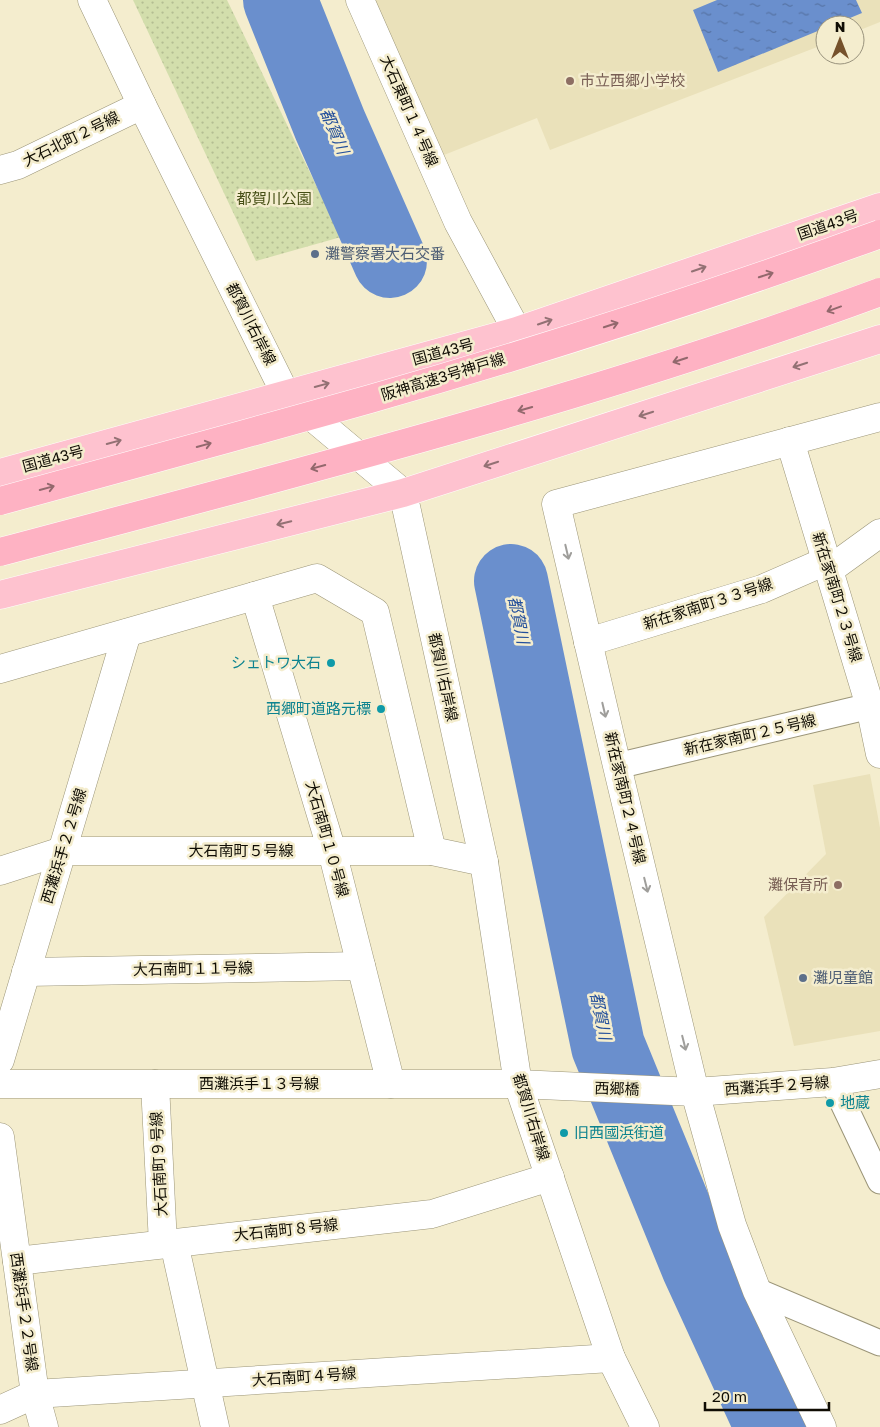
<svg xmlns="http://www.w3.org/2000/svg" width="880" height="1427" font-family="'Golos Text','Noto Sans JP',sans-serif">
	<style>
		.built { fill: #eae1ba }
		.green { fill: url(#green-dots) }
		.water { fill: url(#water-ripples) }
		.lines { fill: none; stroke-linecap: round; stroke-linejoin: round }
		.river { stroke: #6a8fcd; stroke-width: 74 }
		.service-casing { stroke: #9b9578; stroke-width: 27 }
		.minor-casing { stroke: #9b9578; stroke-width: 29 }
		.tertiary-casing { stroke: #9b9578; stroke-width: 29 }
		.trunk-casing { stroke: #fff; stroke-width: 29 }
		.service { stroke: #fff; stroke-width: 25 }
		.minor { stroke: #fff; stroke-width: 28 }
		.tertiary { stroke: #fff; stroke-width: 28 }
		.trunk { stroke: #fec2cf; stroke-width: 28 }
		.motorway-bridge-casing { stroke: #fff; stroke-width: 29; stroke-linecap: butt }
		.motorway-bridge { stroke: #feb2c3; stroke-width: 28 }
		.oneway { stroke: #937174 }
		.oneway2 { stroke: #93686d }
		.oneway3 { stroke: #9f9e9b }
		.education-dot { fill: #8d6e63; stroke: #f4edce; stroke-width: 2 }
		.service-dot { fill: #5c6f8a; stroke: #f4edce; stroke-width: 2 }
		.culture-dot { fill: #0f9aa8; stroke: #f4edce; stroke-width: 2 }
		.labels { text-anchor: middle; stroke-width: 5; stroke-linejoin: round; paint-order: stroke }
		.education-label { font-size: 15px; fill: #785e54; stroke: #f4edce; text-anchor: start }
		.street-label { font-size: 15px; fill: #100d04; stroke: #f4edce }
		.park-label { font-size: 15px; fill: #454e15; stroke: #f4edce }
		.service-label { font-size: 15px; fill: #4e5e75; stroke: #f4edce; text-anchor: start }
		.culture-label { font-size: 15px; fill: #0d838f; stroke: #f4edce; text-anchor: end }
		.water-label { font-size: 16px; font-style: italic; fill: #234f9b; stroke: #f4edce }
	</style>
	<defs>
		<pattern id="green-dots" width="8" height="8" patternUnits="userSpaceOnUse" patternTransform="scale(1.25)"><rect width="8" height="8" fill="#d3deac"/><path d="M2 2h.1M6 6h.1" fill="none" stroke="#b4bd92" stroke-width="1.8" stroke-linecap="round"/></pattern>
		<pattern id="water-ripples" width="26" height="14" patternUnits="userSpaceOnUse" patternTransform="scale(1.25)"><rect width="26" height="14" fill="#6a8fcd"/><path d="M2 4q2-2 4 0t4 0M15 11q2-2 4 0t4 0" fill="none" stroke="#5673a4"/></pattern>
	</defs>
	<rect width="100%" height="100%" fill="#f4edce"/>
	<g class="built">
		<path d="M 375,0 L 880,0 L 880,22 L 855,32 L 855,25 L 825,25 L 825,44 L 550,150 L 537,118 L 444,155 Z"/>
		<path d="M 870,774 L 880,828 L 880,1031 L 794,1046 L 764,917 L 826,854 L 813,785 Z"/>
	</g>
	<path class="green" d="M 133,0 L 227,0 L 341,237 L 256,261 Z"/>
	<path class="water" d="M 717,0 L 856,0 L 862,13 L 833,25 L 825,25 L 825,28 L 718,72 L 693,10 Z"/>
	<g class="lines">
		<g class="river">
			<path d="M 280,0 L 330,125 L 390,261"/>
			<path d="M 511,581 L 608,1046 L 698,1266 L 772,1427"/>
		</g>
		<g class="service-casing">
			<g id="service">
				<path d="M 617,766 L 870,706"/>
				<path d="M 833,1082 L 880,1181"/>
				<path d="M 757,1291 L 880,1343"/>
			</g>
		</g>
		<g class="minor-casing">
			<g id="minor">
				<path d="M 360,0 L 458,222 L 517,331"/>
				<path d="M 0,170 L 18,165 L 142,105"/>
				<path d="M 790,441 L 870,706 L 880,754"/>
				<path d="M 829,570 L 880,533"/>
				<path d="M 255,596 L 332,851 L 391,1084"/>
				<path d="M 588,642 L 762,589 L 826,561"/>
				<path d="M 0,669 L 317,578 L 375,612 L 432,851"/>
				<path d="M 0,871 L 62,851 L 432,851 L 484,862"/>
				<path d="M 26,972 L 361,966"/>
				<path d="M 0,1060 L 127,633"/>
				<path d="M 155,1084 L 163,1244"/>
				<path d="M 0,1137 L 35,1394 L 44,1427"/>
				<path d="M 174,1243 L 215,1427"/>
				<path d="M 17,1261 L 432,1214 L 550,1177"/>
				<path d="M 0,1410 L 35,1394 L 611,1358"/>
				<path d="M 822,1427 L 757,1291 L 732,1225 L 695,1092 L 617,766 L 556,504 L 880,417"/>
			</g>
		</g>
		<g class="tertiary-casing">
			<g id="tertiary">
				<path d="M 92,0 L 142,105 L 286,395 L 403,493 L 484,862 L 518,1084 L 611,1358 L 645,1427"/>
				<path d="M 0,1084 L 518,1084 L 695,1092 L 833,1082 L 880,1074"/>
			</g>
		</g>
		<g class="trunk-casing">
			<g id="trunk">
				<path d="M 0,473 L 517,331 L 880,207"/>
				<path d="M 0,595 L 403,493 L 880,339"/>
			</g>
		</g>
		<use href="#service" class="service"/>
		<use href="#minor" class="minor"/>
		<use href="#tertiary" class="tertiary"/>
		<use href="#trunk" class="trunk"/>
		<g class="motorway-bridge-casing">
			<g id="motorway-bridge">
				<path d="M 0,501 C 123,467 247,434 370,399 C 542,350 712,295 880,234"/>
				<path d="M 0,552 C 296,473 593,398 880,292"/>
			</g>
		</g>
		<use href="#motorway-bridge" class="motorway-bridge"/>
	</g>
	<defs><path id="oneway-shaft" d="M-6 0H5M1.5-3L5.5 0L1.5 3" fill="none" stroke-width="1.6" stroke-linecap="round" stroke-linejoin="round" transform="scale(1.25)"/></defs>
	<g class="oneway">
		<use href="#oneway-shaft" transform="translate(699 269) rotate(-19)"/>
		<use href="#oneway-shaft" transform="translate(545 322) rotate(-19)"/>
		<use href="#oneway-shaft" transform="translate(800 365) rotate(162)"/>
		<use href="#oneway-shaft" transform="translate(322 385) rotate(-15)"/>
		<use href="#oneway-shaft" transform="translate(646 414) rotate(162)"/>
		<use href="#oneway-shaft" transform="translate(114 442) rotate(-15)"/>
		<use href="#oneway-shaft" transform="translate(491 464) rotate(162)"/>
		<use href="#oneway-shaft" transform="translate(284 523) rotate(166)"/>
	</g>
	<g class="oneway2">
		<use href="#oneway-shaft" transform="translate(766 275) rotate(-18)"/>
		<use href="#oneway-shaft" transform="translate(834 309) rotate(160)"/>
		<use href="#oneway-shaft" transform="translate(611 325) rotate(-18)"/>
		<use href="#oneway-shaft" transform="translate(680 360) rotate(162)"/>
		<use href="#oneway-shaft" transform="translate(525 409) rotate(164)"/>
		<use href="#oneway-shaft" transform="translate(204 445) rotate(-15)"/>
		<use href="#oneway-shaft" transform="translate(318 467) rotate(165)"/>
		<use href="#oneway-shaft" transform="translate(47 488) rotate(-15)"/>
	</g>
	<g class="oneway3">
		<use href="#oneway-shaft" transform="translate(567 552) rotate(77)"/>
		<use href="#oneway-shaft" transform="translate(604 710) rotate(77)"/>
		<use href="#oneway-shaft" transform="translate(646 885) rotate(76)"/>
		<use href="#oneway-shaft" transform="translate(684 1043) rotate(76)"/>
	</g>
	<g class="education-dot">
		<circle cx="570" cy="81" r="5"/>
		<circle cx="838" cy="885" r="5"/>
	</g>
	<g class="service-dot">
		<circle cx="315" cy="254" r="5"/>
		<circle cx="803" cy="978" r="5"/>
	</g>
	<g class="culture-dot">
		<circle cx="331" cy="663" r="5"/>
		<circle cx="381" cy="709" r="5"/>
		<circle cx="830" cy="1103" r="5"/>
		<circle cx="564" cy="1133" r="5"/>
	</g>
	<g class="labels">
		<g class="education-label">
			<text x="580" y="86">市立西郷小学校</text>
			<text x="828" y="890" text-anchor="end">灘保育所</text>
		</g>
		<g class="street-label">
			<text transform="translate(409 111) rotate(66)" y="5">大石東町１４号線</text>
			<text transform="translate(71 139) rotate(-26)" y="5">大石北町２号線</text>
			<text transform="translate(828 225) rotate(-19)" y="5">国道43号</text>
			<text transform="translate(251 324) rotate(63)" y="5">都賀川右岸線</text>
			<text transform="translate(443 352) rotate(-15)" y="5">国道43号</text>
			<text transform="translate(443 377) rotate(-17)" y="5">阪神高速3号神戸線</text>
			<text transform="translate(53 459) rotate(-15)" y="5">国道43号</text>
			<text transform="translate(837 597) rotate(73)" y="5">新在家南町２３号線</text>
			<text transform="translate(708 604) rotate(-18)" y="5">新在家南町３３号線</text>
			<text transform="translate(443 677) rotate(78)" y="5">都賀川右岸線</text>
			<text transform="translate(750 735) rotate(-13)" y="5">新在家南町２５号線</text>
			<text transform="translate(625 798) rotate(77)" y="5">新在家南町２４号線</text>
			<text transform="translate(327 839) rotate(74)" y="5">大石南町１０号線</text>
			<text transform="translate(64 846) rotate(-73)" y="5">西灘浜手２２号線</text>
			<text x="241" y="856">大石南町５号線</text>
			<text transform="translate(193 969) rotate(-1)" y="5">大石南町１１号線</text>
			<text x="259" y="1089">西灘浜手１３号線</text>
			<text transform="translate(777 1086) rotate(-4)" y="5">西灘浜手２号線</text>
			<text transform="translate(617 1089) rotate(2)" y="5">西郷橋</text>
			<text transform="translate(531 1117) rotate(73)" y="5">都賀川右岸線</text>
			<text transform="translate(159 1164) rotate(-93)" y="5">大石南町９号線</text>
			<text transform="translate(286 1230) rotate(-6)" y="5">大石南町８号線</text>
			<text transform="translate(24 1312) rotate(82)" y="5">西灘浜手２２号線</text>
			<text transform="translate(304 1377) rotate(-4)" y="5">大石南町４号線</text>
		</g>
		<g class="park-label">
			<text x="274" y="204">都賀川公園</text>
		</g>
		<g class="service-label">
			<text x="325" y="259">灘警察署大石交番</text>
			<text x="813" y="983">灘児童館</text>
		</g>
		<g class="culture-label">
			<text x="321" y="668">シェトワ大石</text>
			<text x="371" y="714">西郷町道路元標</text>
			<text x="840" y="1108" text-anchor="start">地蔵</text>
			<text x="574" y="1138" text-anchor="start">旧西國浜街道</text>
		</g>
		<g class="water-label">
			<text transform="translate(335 131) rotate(67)" y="6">都賀川</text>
			<text transform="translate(519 620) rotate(78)" y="6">都賀川</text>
			<text transform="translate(601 1016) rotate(78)" y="6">都賀川</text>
		</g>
	</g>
	<g transform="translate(840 40)"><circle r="24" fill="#f4edce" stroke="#99937d"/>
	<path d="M0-4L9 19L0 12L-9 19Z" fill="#75512b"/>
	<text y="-8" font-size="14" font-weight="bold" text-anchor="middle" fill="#100d04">N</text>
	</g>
	<path d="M705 1402v8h124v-8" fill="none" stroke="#100d04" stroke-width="2.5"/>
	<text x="712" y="1402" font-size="15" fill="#100d04" stroke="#f4edce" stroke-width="4" paint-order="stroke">20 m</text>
</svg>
